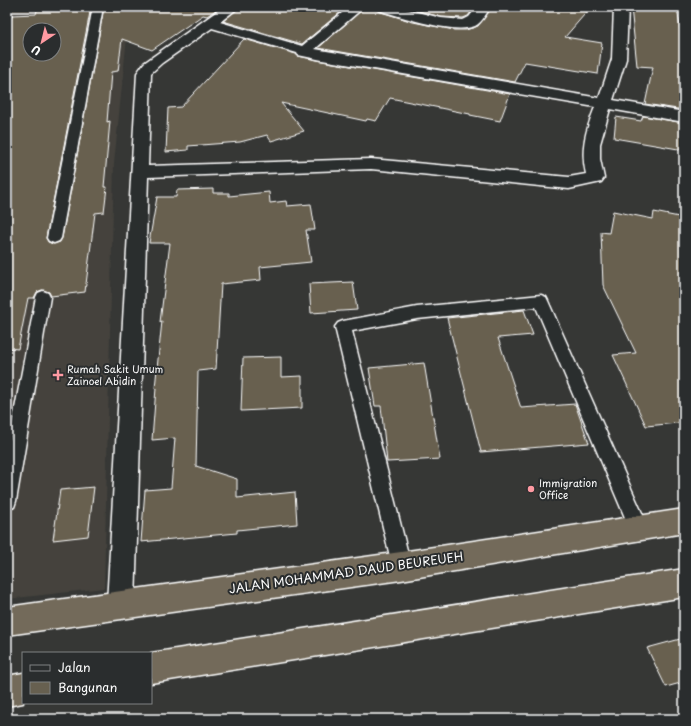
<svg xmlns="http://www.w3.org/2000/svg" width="691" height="726" font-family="'Playpen Sans',sans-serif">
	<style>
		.built { fill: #45433d; fill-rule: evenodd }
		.building { fill: #676050; stroke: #fff; fill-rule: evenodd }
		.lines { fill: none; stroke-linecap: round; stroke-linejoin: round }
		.lane-casing { stroke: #fff; stroke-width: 3 }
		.street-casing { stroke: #fff; stroke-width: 3 }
		.highway-casing { stroke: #fff; stroke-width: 3 }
		.lane { fill: #2a2d2e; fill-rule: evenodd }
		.street { fill: #2a2d2e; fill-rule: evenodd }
		.highway { fill: #736b5a; fill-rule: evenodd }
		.poi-dot { fill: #ff9aa2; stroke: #2a2d2e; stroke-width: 1.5 }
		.labels { text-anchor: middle; stroke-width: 4; stroke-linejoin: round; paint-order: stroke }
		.poi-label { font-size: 10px; fill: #fff; stroke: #2a2d2e; text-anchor: start }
		.near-street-label { font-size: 12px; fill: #fff; stroke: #2a2d2e }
	</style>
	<rect width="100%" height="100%" fill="#363735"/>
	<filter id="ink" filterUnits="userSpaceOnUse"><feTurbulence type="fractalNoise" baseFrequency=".025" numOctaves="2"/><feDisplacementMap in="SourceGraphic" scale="8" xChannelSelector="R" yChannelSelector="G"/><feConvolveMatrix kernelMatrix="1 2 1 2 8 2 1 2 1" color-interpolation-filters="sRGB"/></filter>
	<g filter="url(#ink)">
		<path class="built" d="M 7,7 L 130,7 L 114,163 L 104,588 L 7,599 ZM 30,30 L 54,30 L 54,54 L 30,54 Z"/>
		<g class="building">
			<path d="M 38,7 L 91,7 L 46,238 L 48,242 L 53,244 L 60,242 L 62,238 L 104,7 L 220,7 L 207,16 L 203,15 L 152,50 L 122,39 L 118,71 L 111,72 L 107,122 L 110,121 L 104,187 L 107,187 L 104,212 L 95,213 L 85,292 L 51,296 L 49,292 L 42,290 L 37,292 L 34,298 L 28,298 L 18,349 L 7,348 L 7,32 L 12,15 L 36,14 ZM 30,30 L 54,30 L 54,54 L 30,54 Z"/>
			<path d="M 240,7 L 347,7 L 302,44 L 223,21 Z"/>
			<path d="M 365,7 L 375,7 L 378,11 L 413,22 L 454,30 L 466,30 L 478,26 L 492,7 L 591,7 L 565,37 L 602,43 L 598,74 L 525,62 L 515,82 L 318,48 Z"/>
			<path d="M 403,7 L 475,7 L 468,16 L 463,18 L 441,17 Z"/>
			<path d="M 631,7 L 677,7 L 684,54 L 684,110 L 645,104 L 653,67 L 637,66 Z"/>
			<path d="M 244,39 L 296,54 L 298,56 L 322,61 L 510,94 L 500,121 L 470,115 L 470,114 L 390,98 L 376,121 L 367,119 L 366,121 L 281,103 L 304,131 L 271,141 L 267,135 L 240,142 L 188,146 L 188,150 L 166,152 L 168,108 L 181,107 Z"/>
			<path d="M 643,116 L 684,123 L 684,150 L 614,138 L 616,117 L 641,121 Z"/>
			<path d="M 213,189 L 213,193 L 229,193 L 229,196 L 269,192 L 270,203 L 286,201 L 287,206 L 311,204 L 315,230 L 306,230 L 311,262 L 260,267 L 261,280 L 221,284 L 216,369 L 198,371 L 196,466 L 237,479 L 237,498 L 295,492 L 297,524 L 237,530 L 237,533 L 141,542 L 145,490 L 171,488 L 175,438 L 152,440 L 156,388 L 155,388 L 162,321 L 160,322 L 170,243 L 149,243 L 157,197 L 176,197 L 177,190 Z"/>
			<path d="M 613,211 L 653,219 L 654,212 L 684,218 L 684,417 L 678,423 L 646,426 L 613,355 L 636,353 L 603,285 L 601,232 L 609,233 Z"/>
			<path d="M 353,282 L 357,310 L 311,313 L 309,284 Z"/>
			<path d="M 524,310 L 533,335 L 498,338 L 521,408 L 575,404 L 589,443 L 481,452 L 447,318 Z"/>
			<path d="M 281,357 L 281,377 L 302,376 L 302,408 L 241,411 L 243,358 Z"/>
			<path d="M 424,363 L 440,459 L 387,462 L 381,406 L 375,406 L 369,368 Z"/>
			<path d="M 94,487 L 88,536 L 53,540 L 60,490 Z"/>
			<path d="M 684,638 L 684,682 L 666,687 L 647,648 Z"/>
		</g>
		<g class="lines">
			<g class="lane-casing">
				<g id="lane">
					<path d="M 93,7 L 103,7 L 61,238 L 59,241 L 54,243 L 49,241 L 47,238 Z"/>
					<path d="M 43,291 L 48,293 L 50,297 L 16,501 L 14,507 L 7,510 L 7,451 L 36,297 L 38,293 Z"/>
					<path d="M 541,295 L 546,297 L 548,301 L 646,522 L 649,528 L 646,534 L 639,537 L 632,534 L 536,307 L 417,319 L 352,331 L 411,566 L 408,573 L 401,576 L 394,573 L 335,327 L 338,323 L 343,321 L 417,307 Z"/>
				</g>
			</g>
			<g class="street-casing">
				<g id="street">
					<path d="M 223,7 L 239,7 L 220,22 L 302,46 L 349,7 L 364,7 L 315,49 L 599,98 L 612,59 L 614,7 L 628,7 L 626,59 L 613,100 L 684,112 L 684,122 L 610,109 L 600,144 L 600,159 L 604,178 L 601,182 L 569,189 L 371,169 L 148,177 L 135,604 L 131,614 L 121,618 L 111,614 L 107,604 L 137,73 L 144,63 ZM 212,28 L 297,53 L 298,55 L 322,60 L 595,107 C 586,130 580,149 586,174 L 569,177 L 371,159 L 148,166 L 151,73 L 162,63 Z"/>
					<path d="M 376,7 L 397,7 L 441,18 L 463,20 L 469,17 L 477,7 L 491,7 C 486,13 482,23 475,26 C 453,35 401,16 378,10 Z"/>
				</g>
			</g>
			<g class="highway-casing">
				<g id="highway">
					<path d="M 684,509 L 684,533 L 401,580 L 7,635 L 7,607 L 401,552 Z"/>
					<path d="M 684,569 L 684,597 L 151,683 L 151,653 Z"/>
					<path d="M 23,673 L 23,703 L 7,706 L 7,676 Z"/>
				</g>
			</g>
			<use href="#lane" class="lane"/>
			<use href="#street" class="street"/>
			<use href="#highway" class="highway"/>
		</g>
	</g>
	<g class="poi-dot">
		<path d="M56 369h4v4h4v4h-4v4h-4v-4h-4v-4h4z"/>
		<circle cx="531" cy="489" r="4"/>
	</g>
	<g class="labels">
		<g class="poi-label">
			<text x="67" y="373">Rumah Sakit Umum<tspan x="67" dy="12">Zainoel Abidin</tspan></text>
			<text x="539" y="487">Immigration<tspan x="539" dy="12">Office</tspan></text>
		</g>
		<g class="near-street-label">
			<text transform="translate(346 573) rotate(-8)" y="4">JALAN MOHAMMAD DAUD BEUREUEH</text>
		</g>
	</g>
	<rect width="691" height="726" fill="none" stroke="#2a2d2e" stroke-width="24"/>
	<rect x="12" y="12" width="667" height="702" fill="none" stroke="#fff" stroke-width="1.5" filter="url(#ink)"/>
	<rect x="22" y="652" width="130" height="52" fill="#2a2d2e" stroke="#7f8182"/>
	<rect x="30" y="665" width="20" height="6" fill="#2a2d2e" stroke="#7f8182"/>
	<text x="58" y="672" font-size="12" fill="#ffffff">Jalan</text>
	<rect x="30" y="682" width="20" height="12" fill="#676050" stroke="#7f8182"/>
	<text x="58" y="692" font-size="12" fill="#ffffff">Bangunan</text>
	<g transform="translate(42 42) rotate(215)"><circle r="19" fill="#2a2d2e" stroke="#7f8182"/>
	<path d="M0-3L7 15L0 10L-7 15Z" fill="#ff9aa2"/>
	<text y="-6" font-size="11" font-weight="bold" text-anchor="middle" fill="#ffffff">U</text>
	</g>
</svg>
